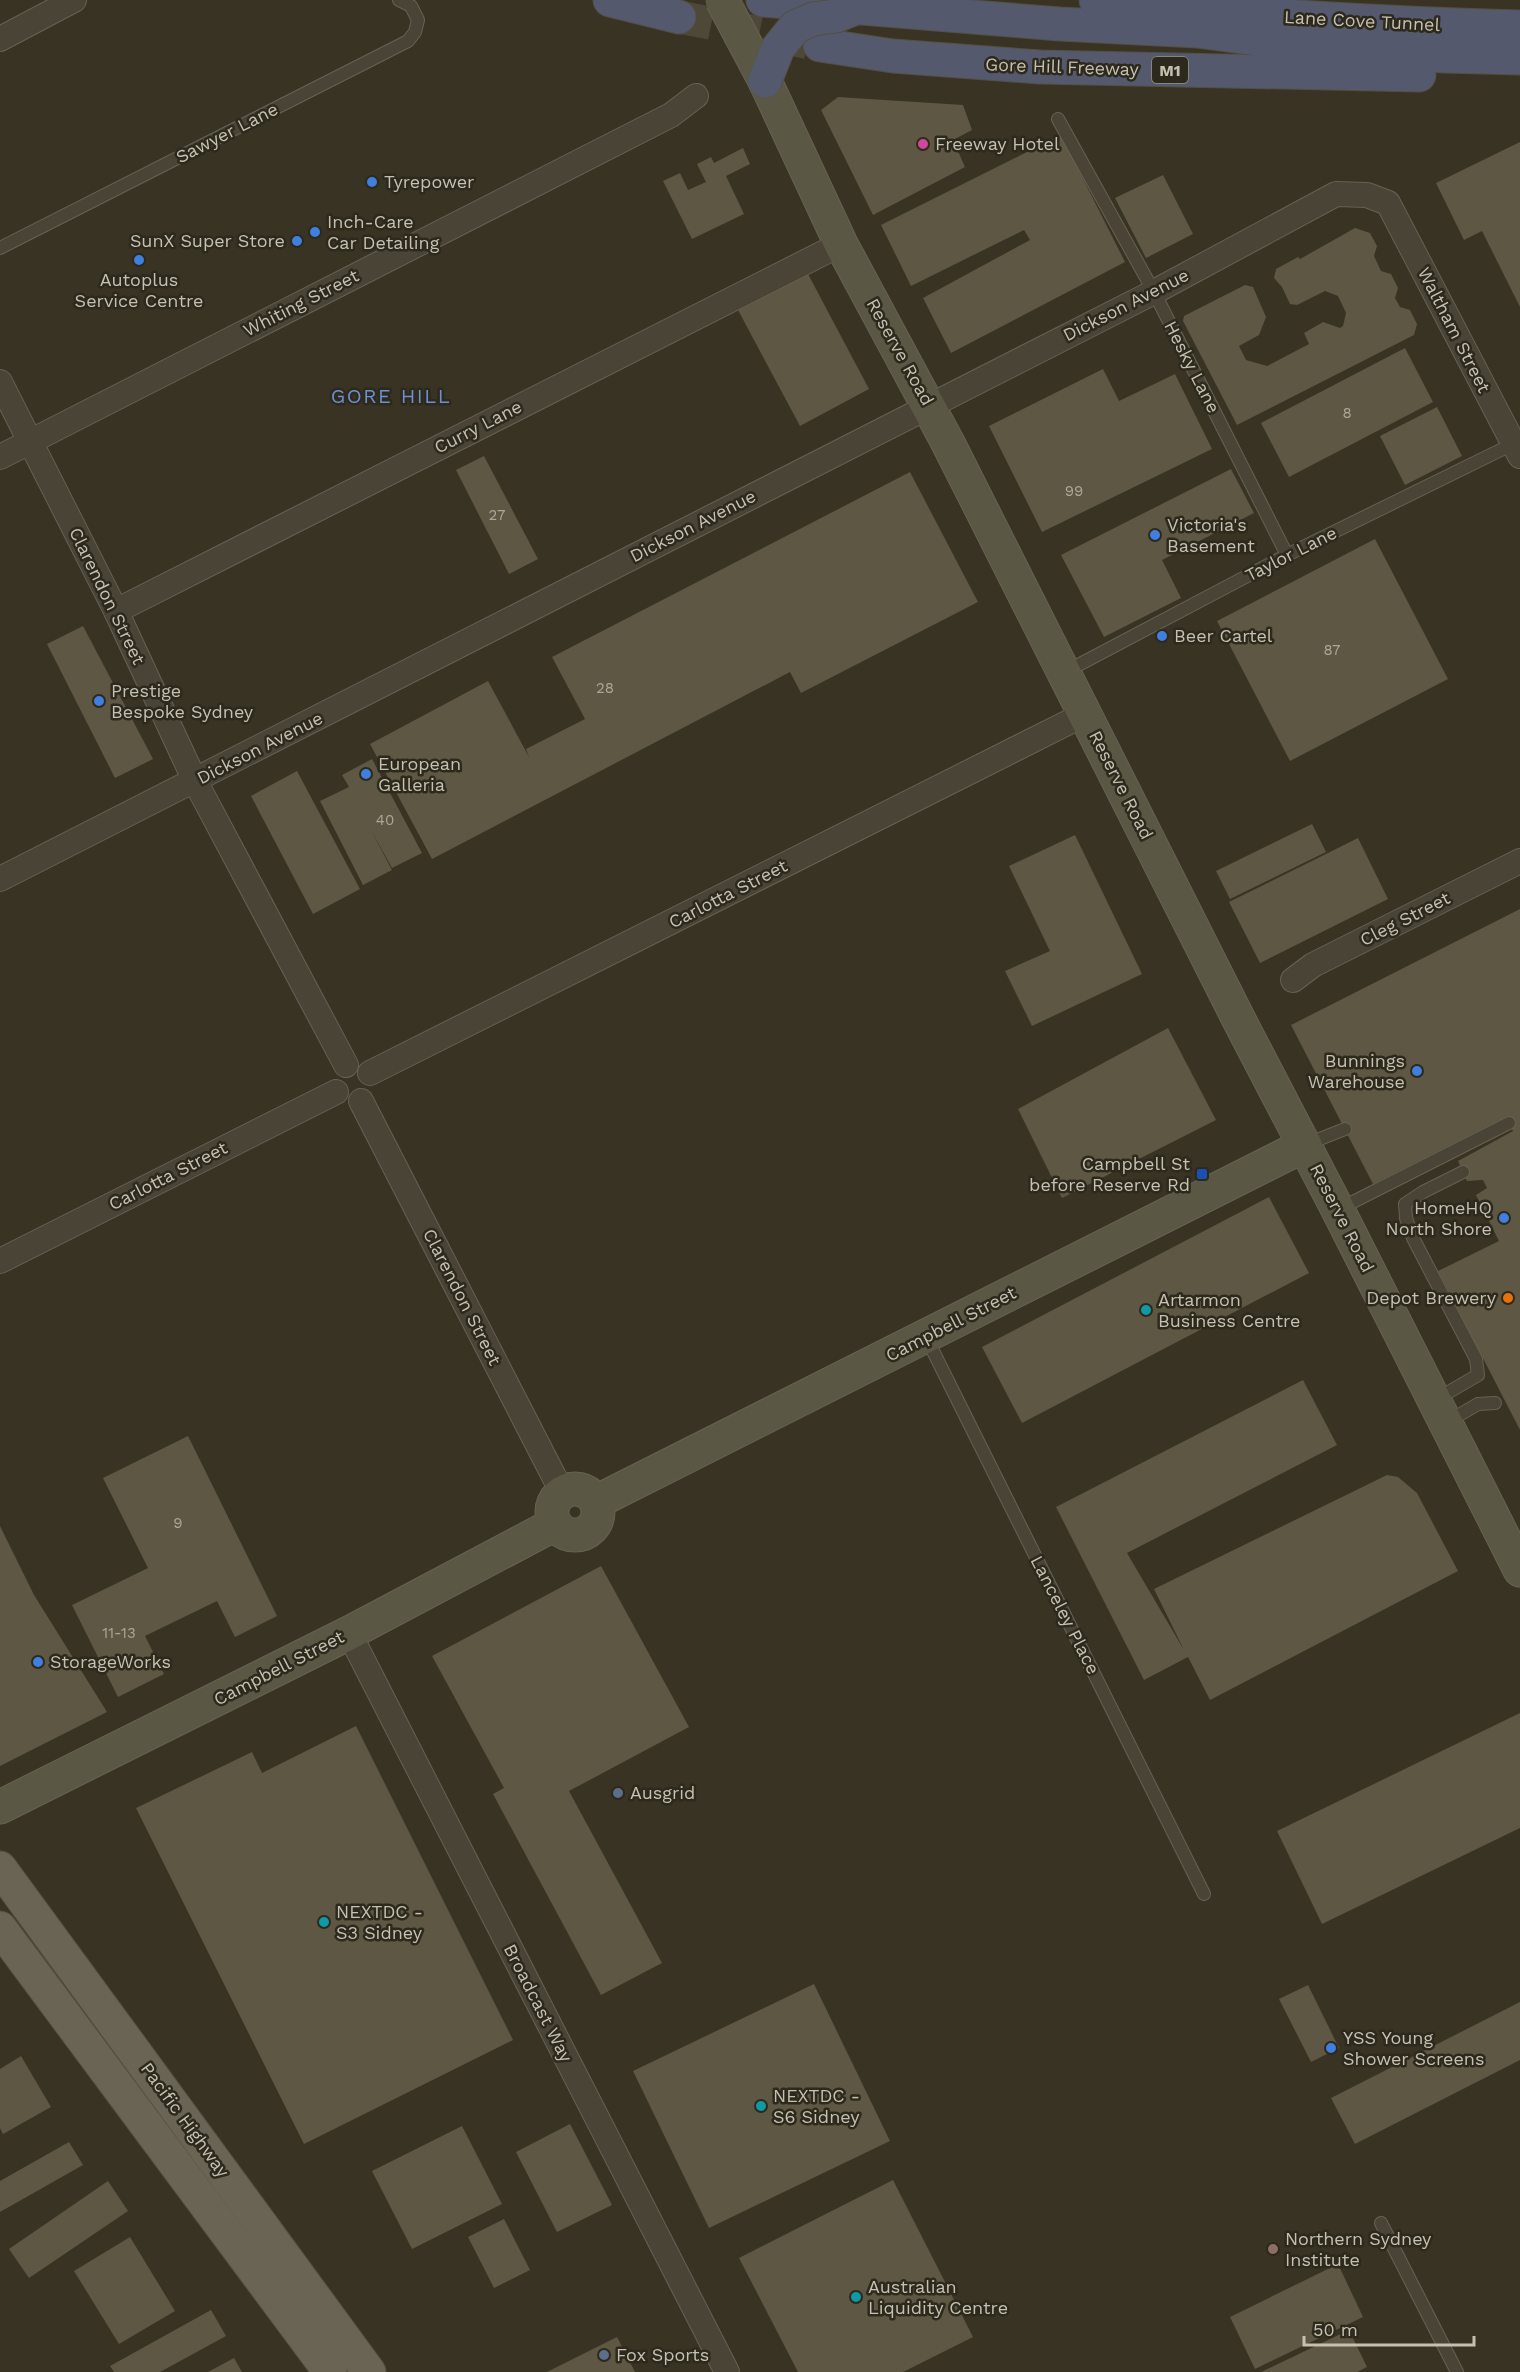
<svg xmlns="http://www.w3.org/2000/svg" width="1520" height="2372" font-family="'Work Sans',sans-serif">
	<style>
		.building { fill: #5d5744 }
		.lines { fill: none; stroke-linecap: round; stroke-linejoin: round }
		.highway-tunnel { stroke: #4d4838; stroke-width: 33; stroke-dasharray: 33 16; stroke-linecap: butt }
		.lane-casing { stroke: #666254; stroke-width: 14 }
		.street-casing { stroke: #666254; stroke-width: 26 }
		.secondary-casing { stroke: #666254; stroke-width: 35 }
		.primary-casing { stroke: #524e40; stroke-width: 35 }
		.highway-casing { stroke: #534f41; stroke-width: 35 }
		.lane { stroke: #494436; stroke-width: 12 }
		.street { stroke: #494436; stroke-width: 24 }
		.secondary { stroke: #5b5745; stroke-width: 33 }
		.primary { stroke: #696454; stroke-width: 33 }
		.highway { stroke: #54596e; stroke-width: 33 }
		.secondary-bridge-casing { stroke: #666254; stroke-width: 35; stroke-linecap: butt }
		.highway-bridge-casing { stroke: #534f41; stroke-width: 35; stroke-linecap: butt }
		.secondary-bridge { stroke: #5b5745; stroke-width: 33 }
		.highway-bridge { stroke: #54596e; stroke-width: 33 }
		.hotel-dot { fill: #d1479c; stroke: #2d291c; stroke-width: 2 }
		.shop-dot { fill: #3f7fe0; stroke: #2d291c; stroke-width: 2 }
		.transit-dot { fill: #1a4fb4; stroke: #2d291c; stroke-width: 2 }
		.food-dot { fill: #e8710a; stroke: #2d291c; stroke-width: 2 }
		.culture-dot { fill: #0f9aa8; stroke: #2d291c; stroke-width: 2 }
		.service-dot { fill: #5c6f8a; stroke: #2d291c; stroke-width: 2 }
		.education-dot { fill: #8d6e63; stroke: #2d291c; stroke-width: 2 }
		.labels { text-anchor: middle; stroke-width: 5; stroke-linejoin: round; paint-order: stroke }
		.number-label { font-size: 15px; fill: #aba696 }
		.shield { fill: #2d291c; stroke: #979384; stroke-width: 1.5 }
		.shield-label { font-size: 16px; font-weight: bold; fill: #c5c1b1 }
		.street-label { font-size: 18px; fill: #c5c1b1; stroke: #2d291c }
		.poi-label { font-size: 18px; fill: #c5c1b1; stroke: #2d291c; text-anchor: start }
		.neighbourhood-label { font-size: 20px; letter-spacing: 1.5px; fill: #6d91cf; stroke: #2d291c }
	</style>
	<rect width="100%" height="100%" fill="#383323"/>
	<g class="building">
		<path d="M 838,97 L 963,105 L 972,130 L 953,140 L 965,167 L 873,215 L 821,110 Z"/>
		<path d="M 1061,135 L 1125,262 L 951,353 L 923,298 L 1030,240 L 1024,230 L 911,286 L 881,225 Z"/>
		<path d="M 1520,142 L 1520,307 L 1482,231 L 1464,240 L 1436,183 Z"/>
		<path d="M 743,148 L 750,164 L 726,176 L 744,214 L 692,239 L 663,181 L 680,173 L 688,190 L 706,182 L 697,164 L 711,157 L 714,163 Z"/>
		<path d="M 1163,175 L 1193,234 L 1146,258 L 1115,198 Z"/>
		<path d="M 1355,228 L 1370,233 L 1377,246 L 1374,256 L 1381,271 L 1391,274 L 1398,288 L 1395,298 L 1400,307 L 1410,310 L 1417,324 L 1414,335 L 1237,425 L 1183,321 L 1184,316 L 1245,285 L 1253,287 L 1266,317 L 1259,335 L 1239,346 L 1246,360 L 1267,366 L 1309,344 L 1304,333 L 1323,322 L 1340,328 L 1343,326 L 1346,313 L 1338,296 L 1325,291 L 1297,305 L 1290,304 L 1282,287 L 1274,278 L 1276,269 L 1298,257 L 1300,259 Z"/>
		<path d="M 808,274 L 869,389 L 800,426 L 738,310 Z"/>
		<path d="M 1405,348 L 1433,402 L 1289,477 L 1261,423 Z"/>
		<path d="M 1103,369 L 1119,401 L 1175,374 L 1212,449 L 1042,532 L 989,426 Z"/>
		<path d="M 1437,407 L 1462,456 L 1405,485 L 1380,436 Z"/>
		<path d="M 484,456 L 538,559 L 509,574 L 456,470 Z"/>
		<path d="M 1231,469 L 1254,513 L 1162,560 L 1181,598 L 1104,637 L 1061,555 Z"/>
		<path d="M 910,472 L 978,602 L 801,693 L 790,672 L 432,859 L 370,744 L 488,681 L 529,757 L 526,749 L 585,719 L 552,657 Z"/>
		<path d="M 1375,539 L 1448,679 L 1290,761 L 1217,621 Z"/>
		<path d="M 83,626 L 153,759 L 115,778 L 47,644 Z"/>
		<path d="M 372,759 L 422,853 L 392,868 L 371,830 L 392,870 L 363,885 L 320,801 L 349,787 L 342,775 Z"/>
		<path d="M 297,771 L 360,889 L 313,914 L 251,796 Z"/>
		<path d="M 1312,824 L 1326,852 L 1230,899 L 1216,871 Z"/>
		<path d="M 1075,835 L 1142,974 L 1032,1026 L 1005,971 L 1050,951 L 1009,866 Z"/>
		<path d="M 1358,838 L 1388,899 L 1260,963 L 1229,902 Z"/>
		<path d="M 1520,909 L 1520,1430 L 1438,1271 L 1499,1241 L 1476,1195 L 1487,1188 L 1483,1180 L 1467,1181 L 1458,1161 L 1513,1131 L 1506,1117 L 1373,1184 L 1291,1025 Z"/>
		<path d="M 1168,1028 L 1216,1120 L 1062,1198 L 1018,1109 Z"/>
		<path d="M 1269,1197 L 1309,1273 L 1022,1423 L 982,1347 Z"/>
		<path d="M 1303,1380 L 1337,1445 L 1127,1553 L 1184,1650 L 1154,1589 L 1387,1475 L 1398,1477 L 1417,1493 L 1458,1571 L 1210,1700 L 1188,1657 L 1144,1680 L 1056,1507 Z"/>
		<path d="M 188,1436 L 277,1616 L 235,1637 L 217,1601 L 145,1636 L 164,1674 L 118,1697 L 72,1605 L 148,1568 L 103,1478 Z"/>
		<path d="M 0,1526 L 34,1595 L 107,1712 L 0,1766 Z"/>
		<path d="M 601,1566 L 689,1727 L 569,1791 L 662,1963 L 601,1995 L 493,1794 L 504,1788 L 432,1656 Z"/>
		<path d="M 1520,1713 L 1520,1828 L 1322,1924 L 1277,1831 Z"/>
		<path d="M 356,1726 L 513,2040 L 304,2144 L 136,1808 L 252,1752 L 262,1773 Z"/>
		<path d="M 814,1984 L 890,2141 L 709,2228 L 633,2071 Z"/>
		<path d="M 1308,1985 L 1339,2048 L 1311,2062 L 1279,1999 Z"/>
		<path d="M 1520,2002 L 1520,2060 L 1355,2144 L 1331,2098 Z"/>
		<path d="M 21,2056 L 51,2107 L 3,2134 L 0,2128 L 0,2069 Z"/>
		<path d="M 570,2124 L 612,2205 L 557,2232 L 516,2152 Z"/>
		<path d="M 462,2126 L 502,2204 L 412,2249 L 372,2171 Z"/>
		<path d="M 69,2142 L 83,2165 L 0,2212 L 0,2181 Z"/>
		<path d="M 893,2180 L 973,2337 L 903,2372 L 798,2372 L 739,2258 Z"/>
		<path d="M 108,2181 L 128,2211 L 29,2278 L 9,2249 Z"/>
		<path d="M 504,2219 L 530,2270 L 494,2288 L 468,2237 Z"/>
		<path d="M 130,2237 L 175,2311 L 119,2344 L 74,2271 Z"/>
		<path d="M 1338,2264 L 1363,2317 L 1255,2369 L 1230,2317 Z"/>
		<path d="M 211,2310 L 226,2336 L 160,2372 L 114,2372 L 110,2366 Z"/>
		<path d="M 1349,2330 L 1367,2367 L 1357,2372 L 1261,2372 Z"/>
		<path d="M 617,2337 L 635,2372 L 547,2372 Z"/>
		<path d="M 234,2358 L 242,2372 L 208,2372 Z"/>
	</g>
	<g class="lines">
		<path class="highway-tunnel" d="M 679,17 L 810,43"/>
		<g class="lane-casing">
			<g id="lane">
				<path d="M 1058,119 L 1154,292 L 1287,555"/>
				<path d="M 0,248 L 408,41 L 415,32 L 418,20 L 411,6 L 399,0"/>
				<path d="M 1065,672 L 1287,555 L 1517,442"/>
				<path d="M 1307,1144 L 1345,1129"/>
				<path d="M 1339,1209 L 1509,1123"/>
				<path d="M 926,1337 L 1204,1894"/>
				<path d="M 1435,1400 L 1478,1375 L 1476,1359 L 1413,1238 L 1406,1218 L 1405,1204 L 1423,1192 L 1463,1172"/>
				<path d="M 1447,1422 L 1478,1404 L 1495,1403"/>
				<path d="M 1381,2223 L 1457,2372"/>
			</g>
		</g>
		<g class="street-casing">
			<g id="street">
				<path d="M 0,39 L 74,0"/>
				<path d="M 0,382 L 116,611 L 195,781 L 346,1065"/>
				<path d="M 0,457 L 671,115 L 696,96"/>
				<path d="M 116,611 L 841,244"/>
				<path d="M 0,879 L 1154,292 L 1336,194 L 1367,195 L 1388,203 L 1520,456"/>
				<path d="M 1293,980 L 1313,965 L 1520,861"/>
				<path d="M 370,1073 L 1085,714"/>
				<path d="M 361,1101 L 562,1492"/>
				<path d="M 0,1261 L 336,1092"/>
				<path d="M 349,1633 L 727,2372"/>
			</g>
		</g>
		<g class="secondary-casing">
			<g id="secondary">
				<path d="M 765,81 L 841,244 L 948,443 L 1238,1018 L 1338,1210 L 1520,1570"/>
				<circle cx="575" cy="1512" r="23"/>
				<path d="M 596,1502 L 1305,1145"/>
				<path d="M 0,1807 L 349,1633 L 555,1524"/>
			</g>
		</g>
		<g class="primary-casing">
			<g id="primary">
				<path d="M 0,1868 L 369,2372"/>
				<path d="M 0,1928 L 330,2372"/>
			</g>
		</g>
		<g class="highway-casing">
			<g id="highway">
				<path d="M 610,0 L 679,17"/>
				<path d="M 763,0 L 1060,24 L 1197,31 L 1295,44 L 1444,56 L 1520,58"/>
				<path d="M 1096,0 C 1237,15 1378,23 1520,27"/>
				<path d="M 820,45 L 893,56 L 1040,67 L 1419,75"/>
			</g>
		</g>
		<use href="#lane" class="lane"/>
		<use href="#street" class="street"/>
		<use href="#secondary" class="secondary"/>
		<use href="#primary" class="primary"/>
		<use href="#highway" class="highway"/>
		<g class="secondary-bridge-casing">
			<path id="secondary-bridge" d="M 722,0 L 765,81"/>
		</g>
		<g class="highway-bridge-casing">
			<path id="highway-bridge" d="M 765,81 L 778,48 L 795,27 L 813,19 L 836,16 L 853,9"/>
		</g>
		<use href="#secondary-bridge" class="secondary-bridge"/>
		<use href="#highway-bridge" class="highway-bridge"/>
	</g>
	<circle class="hotel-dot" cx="923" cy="144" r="6"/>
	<g class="shop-dot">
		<circle cx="372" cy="182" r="6"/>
		<circle cx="315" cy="232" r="6"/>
		<circle cx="297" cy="241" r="6"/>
		<circle cx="139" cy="260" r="6"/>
		<circle cx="1155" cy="535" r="6"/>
		<circle cx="1162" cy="636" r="6"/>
		<circle cx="99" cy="701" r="6"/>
		<circle cx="366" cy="774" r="6"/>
		<circle cx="1417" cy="1071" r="6"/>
		<circle cx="1504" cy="1218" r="6"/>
		<circle cx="38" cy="1662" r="6"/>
		<circle cx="1331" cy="2048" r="6"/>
	</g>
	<rect class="transit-dot" x="1196" y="1168" width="12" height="12" rx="3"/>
	<circle class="food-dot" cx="1508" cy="1298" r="6"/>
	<g class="culture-dot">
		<circle cx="1146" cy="1310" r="6"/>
		<circle cx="324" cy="1922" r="6"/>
		<circle cx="761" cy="2106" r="6"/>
		<circle cx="856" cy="2297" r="6"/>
	</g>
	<g class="service-dot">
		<circle cx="618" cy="1793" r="6"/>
		<circle cx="604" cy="2355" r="6"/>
	</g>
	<circle class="education-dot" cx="1273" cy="2249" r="6"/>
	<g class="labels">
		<g class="number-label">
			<text x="1347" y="418">8</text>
			<text x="1074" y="496">99</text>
			<text x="497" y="520">27</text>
			<text x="1332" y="655">87</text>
			<text x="605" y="693">28</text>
			<text x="385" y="825">40</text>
			<text x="178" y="1528">9</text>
			<text x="119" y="1638">11-13</text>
		</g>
		<rect class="shield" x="1152" y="57" width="36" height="26" rx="4.5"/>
		<g class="shield-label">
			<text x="1170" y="76">M1</text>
		</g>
		<g class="street-label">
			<text transform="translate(1362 21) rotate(3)" y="6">Lane Cove Tunnel</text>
			<text transform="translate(1062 67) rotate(2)" y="6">Gore Hill Freeway</text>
			<text transform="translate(227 133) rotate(-27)" y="6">Sawyer Lane</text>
			<text transform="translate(301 303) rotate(-27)" y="6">Whiting Street</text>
			<text transform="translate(1126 305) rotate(-27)" y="6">Dickson Avenue</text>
			<text transform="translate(1454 330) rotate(63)" y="6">Waltham Street</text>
			<text transform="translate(900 352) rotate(61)" y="6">Reserve Road</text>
			<text transform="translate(1192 367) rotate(63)" y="6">Hesky Lane</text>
			<text transform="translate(478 427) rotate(-27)" y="6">Curry Lane</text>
			<text transform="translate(693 526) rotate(-27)" y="6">Dickson Avenue</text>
			<text transform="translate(1291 554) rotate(-27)" y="6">Taylor Lane</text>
			<text transform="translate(107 596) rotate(64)" y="6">Clarendon Street</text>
			<text transform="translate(260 748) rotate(-27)" y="6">Dickson Avenue</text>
			<text transform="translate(1121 785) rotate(63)" y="6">Reserve Road</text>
			<text transform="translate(728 894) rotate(-27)" y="6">Carlotta Street</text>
			<text transform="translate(1405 919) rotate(-27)" y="6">Cleg Street</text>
			<text transform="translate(168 1176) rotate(-27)" y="6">Carlotta Street</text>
			<text transform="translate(1342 1218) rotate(63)" y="6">Reserve Road</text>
			<text transform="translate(462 1297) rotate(63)" y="6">Clarendon Street</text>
			<text transform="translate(951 1324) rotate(-27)" y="6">Campbell Street</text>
			<text transform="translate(1065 1615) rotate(63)" y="6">Lanceley Place</text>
			<text transform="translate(279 1668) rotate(-27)" y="6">Campbell Street</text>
			<text transform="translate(538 2003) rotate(63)" y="6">Broadcast Way</text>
			<text transform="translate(185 2120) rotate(54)" y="6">Pacific Highway</text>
		</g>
		<g class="poi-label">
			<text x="935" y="150">Freeway Hotel</text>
			<text x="384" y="188">Tyrepower</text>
			<text x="327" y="228">Inch-Care<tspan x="327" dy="21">Car Detailing</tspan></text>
			<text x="285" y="247" text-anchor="end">SunX Super Store</text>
			<text x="139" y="286" text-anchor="middle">Autoplus<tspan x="139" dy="21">Service Centre</tspan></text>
			<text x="1167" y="531">Victoria's<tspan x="1167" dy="21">Basement</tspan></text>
			<text x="1174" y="642">Beer Cartel</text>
			<text x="111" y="697">Prestige<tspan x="111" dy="21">Bespoke Sydney</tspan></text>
			<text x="378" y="770">European<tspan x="378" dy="21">Galleria</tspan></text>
			<text x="1405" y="1067" text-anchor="end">Bunnings<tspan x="1405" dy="21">Warehouse</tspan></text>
			<text x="1190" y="1170" text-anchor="end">Campbell St<tspan x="1190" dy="21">before Reserve Rd</tspan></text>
			<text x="1492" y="1214" text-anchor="end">HomeHQ<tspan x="1492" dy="21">North Shore</tspan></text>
			<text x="1496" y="1304" text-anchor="end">Depot Brewery</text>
			<text x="1158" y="1306">Artarmon<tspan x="1158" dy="21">Business Centre</tspan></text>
			<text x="50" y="1668">StorageWorks</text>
			<text x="630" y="1799">Ausgrid</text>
			<text x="336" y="1918">NEXTDC -<tspan x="336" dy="21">S3 Sidney</tspan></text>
			<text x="1343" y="2044">YSS Young<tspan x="1343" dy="21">Shower Screens</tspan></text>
			<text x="773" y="2102">NEXTDC -<tspan x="773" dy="21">S6 Sidney</tspan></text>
			<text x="1285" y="2245">Northern Sydney<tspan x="1285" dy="21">Institute</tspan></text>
			<text x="868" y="2293">Australian<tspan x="868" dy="21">Liquidity Centre</tspan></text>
			<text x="616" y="2361">Fox Sports</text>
		</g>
		<g class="neighbourhood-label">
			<text x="391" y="403">GORE HILL</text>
		</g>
	</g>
	<path d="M1304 2336v9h170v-9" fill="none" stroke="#c5c1b1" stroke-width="3"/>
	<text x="1313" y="2336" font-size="18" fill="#c5c1b1" stroke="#2d291c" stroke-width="4.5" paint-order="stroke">50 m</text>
</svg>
